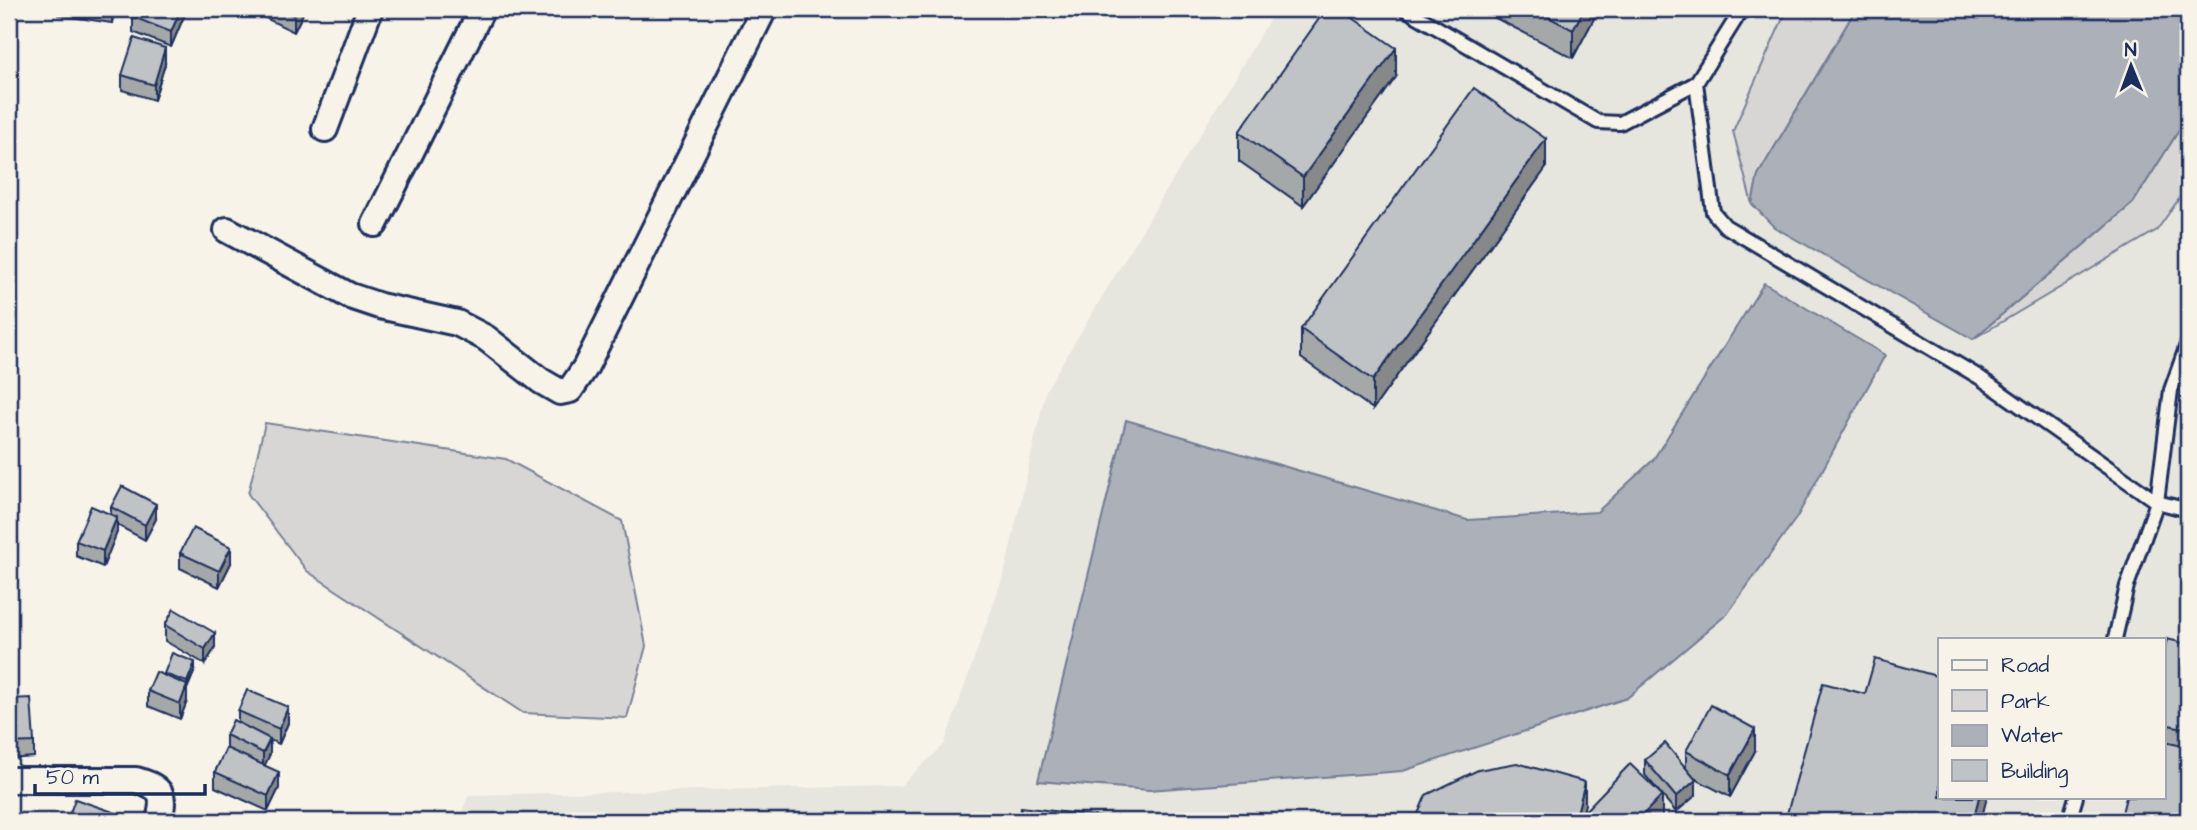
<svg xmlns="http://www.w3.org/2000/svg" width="2197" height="830" font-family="'Architects Daughter',sans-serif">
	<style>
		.built { fill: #e6e5de; fill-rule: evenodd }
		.green { fill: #d7d6d4; stroke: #798299; stroke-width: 2 }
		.water { fill: #acb0b9; stroke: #727c95; stroke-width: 2 }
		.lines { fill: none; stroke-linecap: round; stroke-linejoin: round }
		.lane-casing { stroke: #1b2f5e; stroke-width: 18 }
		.street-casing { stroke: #1b2f5e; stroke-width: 30 }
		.lane { stroke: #f7f3e8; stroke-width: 12 }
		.street { stroke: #f7f3e8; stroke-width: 24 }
		.wall { fill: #a5a8a9; stroke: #1b2f5e; stroke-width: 2 }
		.shaded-wall { fill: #86888a; stroke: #1b2f5e; stroke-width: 2 }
		.building { fill: #c0c3c5; stroke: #1b2f5e; stroke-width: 2 }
	</style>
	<rect width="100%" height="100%" fill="#f7f3e8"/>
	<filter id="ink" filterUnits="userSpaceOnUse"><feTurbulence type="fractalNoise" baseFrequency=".0143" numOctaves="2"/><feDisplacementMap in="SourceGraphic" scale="14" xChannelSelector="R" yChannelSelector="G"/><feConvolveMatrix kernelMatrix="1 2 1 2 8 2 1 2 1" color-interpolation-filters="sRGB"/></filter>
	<g filter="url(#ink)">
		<path class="built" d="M 1276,9 L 2188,9 L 2188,821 L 458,821 L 469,795 L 900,786 L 944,745 L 1005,571 L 1046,390 ZM 1940,639 L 2164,639 L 2164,797 L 1940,797 Z"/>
		<g class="green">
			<path d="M 1787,9 L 1856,9 L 1758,175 L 1752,204 L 1733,131 Z"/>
			<path d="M 2188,116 L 2188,186 L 2157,230 L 1973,339 L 2133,203 Z"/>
			<path d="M 265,423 L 506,459 L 622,521 L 646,646 L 627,718 L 523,713 L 307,571 L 248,494 Z"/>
		</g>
		<g class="water">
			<path d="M 1856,9 L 2188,9 L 2188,116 L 2133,203 L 1973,339 L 1774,227 L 1752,204 L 1758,175 Z"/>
			<path d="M 1764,283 L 1885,355 L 1797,517 L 1727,614 L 1627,698 L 1403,771 L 1149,790 L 1038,781 L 1126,420 L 1467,520 L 1597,512 L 1653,460 Z"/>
		</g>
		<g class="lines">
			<g class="lane-casing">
				<g id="lane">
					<path d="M 1405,9 L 1598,122 L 1620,123 L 1696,83 L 1742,9"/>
					<path d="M 1696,83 L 1713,212 L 1725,226 L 1979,377 L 2157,502 L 2188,510"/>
					<path d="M 2115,639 L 2127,586 L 2157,502 L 2171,390 L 2188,342"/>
					<path d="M 2069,821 L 2076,797"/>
				</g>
			</g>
			<g class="street-casing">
				<g id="street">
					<path d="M 325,129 L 370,9"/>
					<path d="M 375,224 L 482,9"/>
					<path d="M 227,230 L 350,296 L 380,306 L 457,323 L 486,338 L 541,381 L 560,392 L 570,390 L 585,368 L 764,9"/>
					<path d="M 9,780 L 136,780 C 164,788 165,795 159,821"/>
				</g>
			</g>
			<use href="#lane" class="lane"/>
			<use href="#street" class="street"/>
		</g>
		<g class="wall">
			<path d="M 58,9 L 114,9 L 112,23 L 58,15 Z"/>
			<path d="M 136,9 L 187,9 L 171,47 L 133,32 L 133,17 Z"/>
			<path d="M 253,9 L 305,9 L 294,32 L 253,12 Z"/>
			<path d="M 1478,9 L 1599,9 L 1573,58 Z"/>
			<path d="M 165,64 L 154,100 L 122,90 L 122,75 Z"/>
			<path d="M 1396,77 L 1303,206 L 1239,161 L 1239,132 Z"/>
			<path d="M 1546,168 L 1373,409 L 1301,358 L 1301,329 Z"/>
			<path d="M 111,507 L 156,519 L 145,540 L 117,525 L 117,532 L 103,567 L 76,556 L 76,541 L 111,515 Z"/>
			<path d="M 180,553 L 231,563 L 219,587 L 180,568 Z"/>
			<path d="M 165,625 L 215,648 L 205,664 L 165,641 Z"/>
			<path d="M 2188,644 L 2188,821 L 2164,797 L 2164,652 Z"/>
			<path d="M 195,670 L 187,689 L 187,701 L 180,719 L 148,706 L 148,691 L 164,676 L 164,674 Z"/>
			<path d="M 9,699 L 34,742 L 34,757 L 9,759 Z"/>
			<path d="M 238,711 L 288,723 L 279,744 L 270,740 L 270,754 L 264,766 L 279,788 L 268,811 L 215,787 L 215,772 L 226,749 L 226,735 L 238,722 Z"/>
			<path d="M 1686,751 L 1755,751 L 1730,797 L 1694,778 L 1696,795 L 1676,812 L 1645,775 L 1645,760 L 1686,768 Z"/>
		</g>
		<g class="shaded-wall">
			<path d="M 112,9 L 114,9 L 112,23 Z"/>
			<path d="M 181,9 L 187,9 L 171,47 L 171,32 Z"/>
			<path d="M 297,9 L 305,9 L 294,32 L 294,16 Z"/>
			<path d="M 1584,9 L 1599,9 L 1573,58 L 1573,30 Z"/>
			<path d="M 165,48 L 165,64 L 154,100 L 154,85 Z"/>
			<path d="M 1396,48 L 1396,77 L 1303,206 L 1303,177 Z"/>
			<path d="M 1546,139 L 1546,168 L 1373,409 L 1373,380 Z"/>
			<path d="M 156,504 L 156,519 L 145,540 L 145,525 Z"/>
			<path d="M 117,517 L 117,532 L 103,567 L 103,551 Z"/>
			<path d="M 231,547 L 231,563 L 219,587 L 219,571 Z"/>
			<path d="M 215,633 L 215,648 L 205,664 L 205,649 Z"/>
			<path d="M 195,662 L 195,670 L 187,689 L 187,701 L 180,719 L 180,704 Z"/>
			<path d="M 288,707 L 288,723 L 279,744 L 279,729 Z"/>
			<path d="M 1755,729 L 1755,751 L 1730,797 L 1730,775 Z"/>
			<path d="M 270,739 L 270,754 L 263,769 L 263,753 Z"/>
			<path d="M 279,772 L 279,788 L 268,811 L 268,796 Z"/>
			<path d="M 1696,780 L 1696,795 L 1676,812 L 1676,797 Z"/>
			<path d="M 1585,782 L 1585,804 L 1582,818 L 1580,816 L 1580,821 L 1575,821 Z"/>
			<path d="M 1662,795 L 1662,818 L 1659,821 L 1637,821 Z"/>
			<path d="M 1979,797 L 1987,797 L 1981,821 L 1973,821 Z"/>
		</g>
		<g class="building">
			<path d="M 136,9 L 181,9 L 171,32 L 133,17 Z"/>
			<path d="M 278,9 L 297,9 L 294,16 Z"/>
			<path d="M 1326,9 L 1340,9 L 1396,48 L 1303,177 L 1239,132 Z"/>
			<path d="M 1533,9 L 1584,9 L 1573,30 Z"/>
			<path d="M 134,38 L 165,48 L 154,85 L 122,75 Z"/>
			<path d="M 1474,88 L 1546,139 L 1373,380 L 1301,329 Z"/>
			<path d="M 122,486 L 156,504 L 145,525 L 111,507 Z"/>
			<path d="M 91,506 L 117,517 L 103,551 L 76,541 Z"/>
			<path d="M 193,528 L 231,547 L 219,571 L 180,553 Z"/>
			<path d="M 174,609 L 215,633 L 205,649 L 165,625 Z"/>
			<path d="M 2167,639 L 2188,644 L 2188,729 L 2164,724 L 2164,652 Z"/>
			<path d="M 172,653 L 195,662 L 187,682 L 164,674 Z"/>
			<path d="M 1875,659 L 1940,677 L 1940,797 L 1979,797 L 1973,821 L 1785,821 L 1823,683 L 1865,694 Z"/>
			<path d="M 156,672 L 187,685 L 180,704 L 148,691 Z"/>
			<path d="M 247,690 L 288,707 L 279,729 L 238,711 Z"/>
			<path d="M 31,698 L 34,742 L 9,743 L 9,699 Z"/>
			<path d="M 1711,705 L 1755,729 L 1730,775 L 1686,751 Z"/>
			<path d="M 233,720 L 270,739 L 263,753 L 226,735 Z"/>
			<path d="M 2164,742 L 2188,747 L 2188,821 L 2120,821 L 2126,797 L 2164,797 Z"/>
			<path d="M 1665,743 L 1696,780 L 1676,797 L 1645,760 Z"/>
			<path d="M 226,748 L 279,772 L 268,796 L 215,772 Z"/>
			<path d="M 1517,763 L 1585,782 L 1575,821 L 1415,821 L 1426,795 L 1478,770 Z"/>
			<path d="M 1630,764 L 1662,795 L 1637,821 L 1585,821 L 1580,816 Z"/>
			<path d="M 75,799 L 119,814 L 117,821 L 67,821 Z"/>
			<path d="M 1021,807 L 1134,821 L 1019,821 Z"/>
		</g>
	</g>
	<rect width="2197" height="830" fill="none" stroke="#f7f3e8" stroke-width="35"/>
	<rect x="18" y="18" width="2162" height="795" fill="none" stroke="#1b2f5e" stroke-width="2.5" filter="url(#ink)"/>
	<rect x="1938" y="638" width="228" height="161" fill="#f7f3e8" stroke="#9fa5b1" stroke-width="2"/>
	<rect x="1952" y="660" width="35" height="10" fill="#f7f3e8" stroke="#9fa5b1" stroke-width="2"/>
	<text x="2001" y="672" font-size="21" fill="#1b2f5e">Road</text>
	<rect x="1952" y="690" width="35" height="21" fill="#d7d6d4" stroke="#9fa5b1" stroke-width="2"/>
	<text x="2001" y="708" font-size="21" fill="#1b2f5e">Park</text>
	<rect x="1952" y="725" width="35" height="21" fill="#acb0b9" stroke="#9fa5b1" stroke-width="2"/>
	<text x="2001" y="742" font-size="21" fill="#1b2f5e">Water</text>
	<rect x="1952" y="760" width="35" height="21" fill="#c0c3c5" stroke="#9fa5b1" stroke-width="2"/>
	<text x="2001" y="778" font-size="21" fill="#1b2f5e">Building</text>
	<g transform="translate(2131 66) rotate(359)" stroke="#f7f3e8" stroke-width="5" paint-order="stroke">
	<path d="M0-5L12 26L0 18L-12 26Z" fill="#1b2f5e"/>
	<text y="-10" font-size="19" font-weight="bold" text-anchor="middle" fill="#1b2f5e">N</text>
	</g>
	<path d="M35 784v10h170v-10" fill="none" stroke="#1b2f5e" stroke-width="3.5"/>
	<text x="46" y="784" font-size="21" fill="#1b2f5e" stroke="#f7f3e8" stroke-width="5" paint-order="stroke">50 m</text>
</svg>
